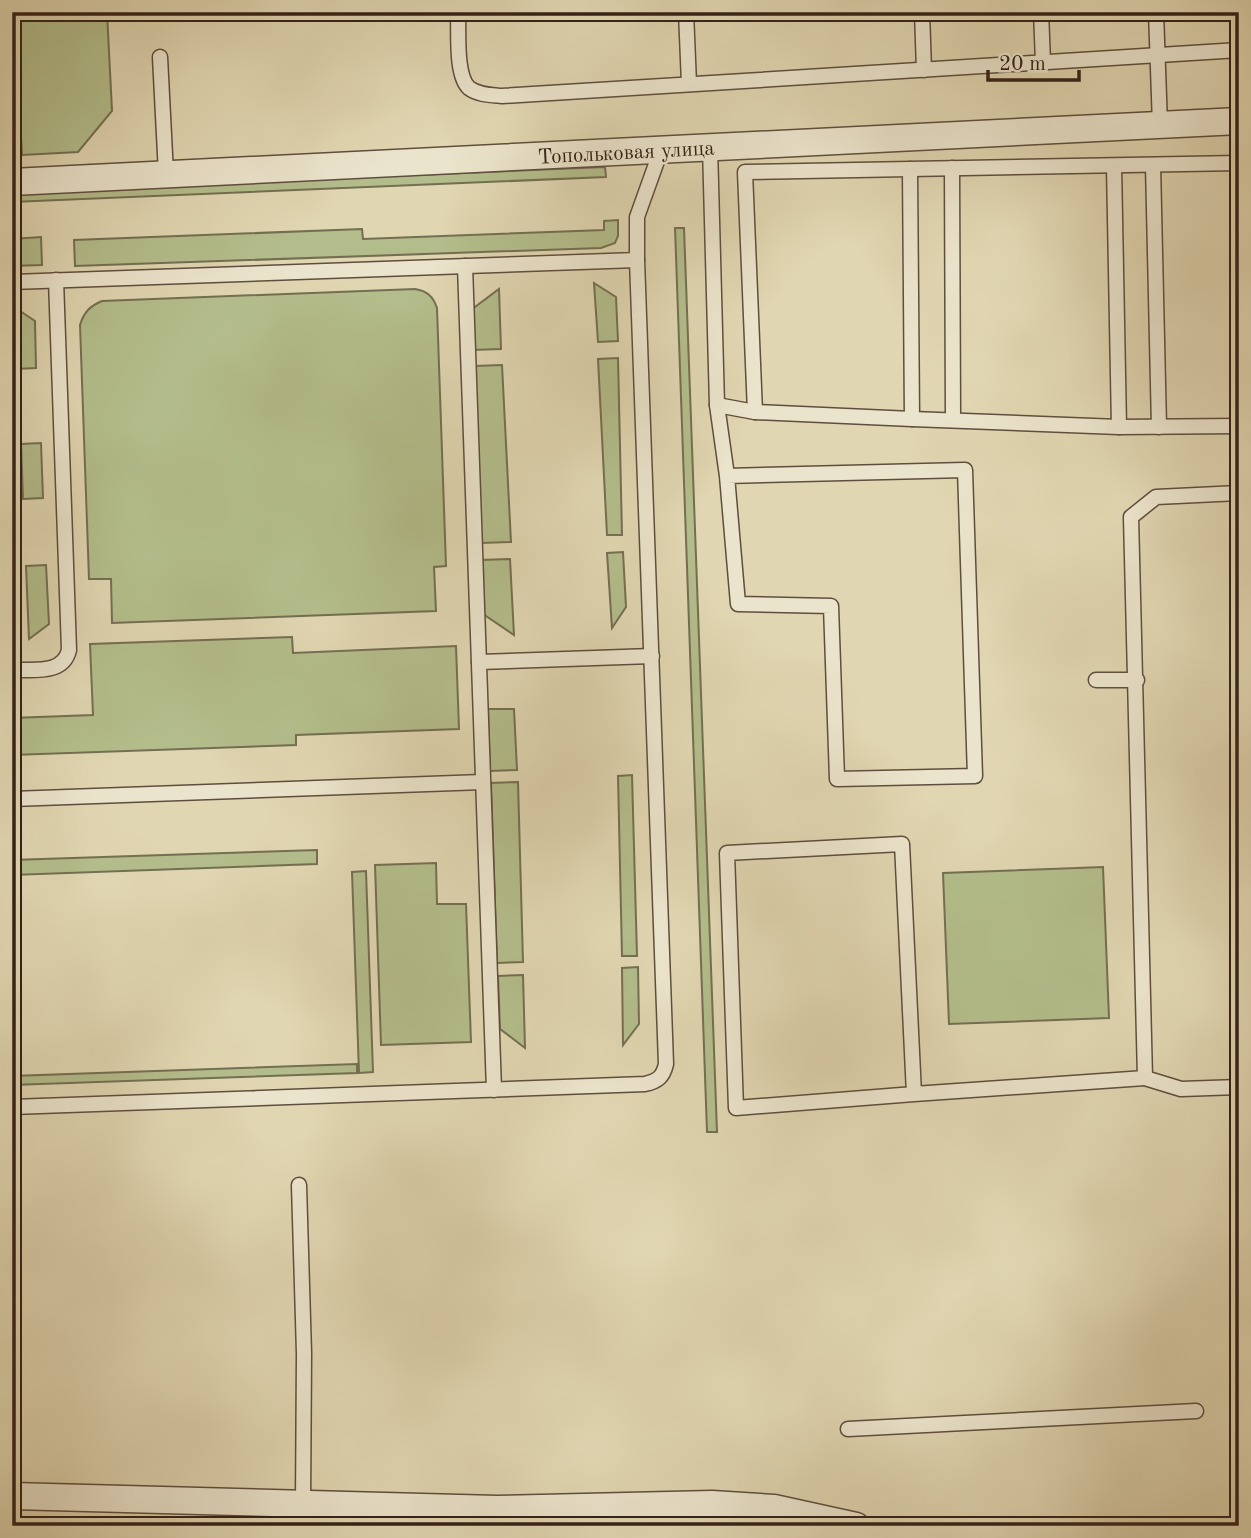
<svg xmlns="http://www.w3.org/2000/svg" width="1251" height="1538" font-family="'Old Standard TT',serif">
	<style>
		.green { fill: #b3bd8b; stroke: #746f52; stroke-width: 2 }
		.lines { fill: none; stroke-linecap: round; stroke-linejoin: round }
		.service-casing { stroke: #5f4e3e; stroke-width: 17 }
		.minor-casing { stroke: #5f4e3e; stroke-width: 29 }
		.service { stroke: #ebe4cc; stroke-width: 14 }
		.minor { stroke: #ebe4cc; stroke-width: 26 }
		.labels { text-anchor: middle; stroke-width: 5; stroke-linejoin: round; paint-order: stroke }
		.street-label { font-size: 21px; fill: #342118; stroke: #ebe4cc }
	</style>
	<rect width="100%" height="100%" fill="#e0d6b1"/>
	<filter id="stains"><feTurbulence type="fractalNoise" baseFrequency=".00286" numOctaves="4"/><feColorMatrix values="0 0 0 0 .2 0 0 0 0 .09 0 0 0 0 .02 0 0 0 .5 -.17"/></filter>
	<radialGradient id="worn" r=".72"><stop offset=".6" stop-color="#630" stop-opacity="0"/><stop offset="1" stop-color="#630" stop-opacity=".3"/></radialGradient>
	<g class="green">
		<path d="M 14,12 L 107,12 L 112,111 L 78,152 L 22,155 Z"/>
		<path d="M 605,167 L 606,177 L 12,202 L 12,192 Z"/>
		<path d="M 618,220 L 618,236 L 615,243 L 601,248 L 75,266 L 74,240 L 362,229 L 363,239 L 604,230 L 604,221 Z"/>
		<path d="M 675,228 L 684,228 L 717,1132 L 707,1132 Z"/>
		<path d="M 41,237 L 42,265 L 12,266 L 12,239 Z"/>
		<path d="M 594,283 L 616,297 L 618,341 L 598,342 Z"/>
		<path d="M 415,289 C 427,291 433,296 437,308 L 446,566 L 434,567 L 436,611 L 112,623 L 111,579 L 89,579 L 80,325 C 84,312 90,306 102,301 Z"/>
		<path d="M 499,289 L 501,349 L 472,350 L 471,310 Z"/>
		<path d="M 14,307 L 35,321 L 36,368 L 16,369 Z"/>
		<path d="M 618,358 L 622,535 L 607,535 L 598,359 Z"/>
		<path d="M 502,365 L 511,542 L 481,543 L 474,366 Z"/>
		<path d="M 41,443 L 43,498 L 23,499 L 21,444 Z"/>
		<path d="M 623,552 L 626,607 L 612,628 L 607,553 Z"/>
		<path d="M 510,559 L 514,635 L 483,614 L 480,560 Z"/>
		<path d="M 46,565 L 49,624 L 29,639 L 26,566 Z"/>
		<path d="M 292,637 L 293,653 L 456,646 L 459,729 L 296,735 L 296,745 L 12,755 L 12,718 L 93,715 L 90,644 Z"/>
		<path d="M 488,709 L 514,709 L 517,770 L 490,771 Z"/>
		<path d="M 632,775 L 637,956 L 622,956 L 618,776 Z"/>
		<path d="M 518,782 L 523,962 L 497,963 L 491,783 Z"/>
		<path d="M 317,850 L 317,864 L 12,875 L 12,860 Z"/>
		<path d="M 436,863 L 437,904 L 466,904 L 471,1042 L 381,1045 L 375,865 Z"/>
		<path d="M 1103,867 L 1109,1018 L 949,1024 L 943,873 Z"/>
		<path d="M 366,871 L 373,1072 L 359,1073 L 352,872 Z"/>
		<path d="M 638,967 L 639,1024 L 623,1045 L 622,968 Z"/>
		<path d="M 523,975 L 525,1048 L 500,1029 L 498,976 Z"/>
		<path d="M 357,1064 L 357,1073 L 12,1085 L 12,1076 Z"/>
	</g>
	<g class="lines">
		<g class="service-casing">
			<g id="service">
				<path d="M 458,12 C 459,31 455,75 469,88 C 478,95 491,95 502,96 L 1239,50"/>
				<path d="M 686,12 L 689,84"/>
				<path d="M 922,12 L 924,70"/>
				<path d="M 1041,12 L 1043,62"/>
				<path d="M 1156,12 L 1160,125"/>
				<path d="M 160,57 L 166,174"/>
				<path d="M 710,147 L 717,405 L 727,476 L 738,604 L 831,606 L 837,779 L 975,776 L 965,470 L 727,476"/>
				<path d="M 1153,165 L 1159,427"/>
				<path d="M 1114,166 L 1119,427"/>
				<path d="M 952,168 L 953,420"/>
				<path d="M 910,169 L 912,419"/>
				<path d="M 465,266 L 494,1090"/>
				<path d="M 12,282 L 637,260 L 637,217 L 661,150"/>
				<path d="M 717,405 L 755,412 L 912,419 L 1119,427 L 1239,426"/>
				<path d="M 755,412 L 745,172 L 1239,163"/>
				<path d="M 1239,493 L 1156,497 L 1131,517 L 1145,1078 L 1181,1089 L 1239,1087"/>
				<path d="M 479,662 L 652,656"/>
				<path d="M 12,670 C 34,669 63,675 69,650 L 56,280"/>
				<path d="M 1096,680 L 1137,680"/>
				<path d="M 12,799 L 483,782"/>
				<path d="M 914,1094 L 736,1108 L 727,853 L 902,844 L 914,1094 L 1145,1078"/>
				<path d="M 12,1107 L 645,1084 C 658,1081 663,1077 666,1064 L 637,260"/>
				<path d="M 299,1185 L 304,1353 L 303,1505"/>
				<path d="M 848,1429 L 1196,1411"/>
			</g>
		</g>
		<g class="minor-casing">
			<g id="minor">
				<path d="M 12,182 L 1239,121"/>
				<path d="M 12,1496 L 497,1509 L 712,1504 L 774,1508 L 856,1526"/>
			</g>
		</g>
		<use href="#service" class="service"/>
		<use href="#minor" class="minor"/>
	</g>
	<g class="labels">
		<g class="street-label">
			<text transform="translate(626 152) rotate(-3)" y="7">Топольковая улица</text>
		</g>
	</g>
	<rect width="1251" height="1538" fill="none" stroke="#e0d6b1" stroke-width="42"/>
	<rect x="14" y="14" width="1223" height="1510" fill="none" stroke="#342118" stroke-width="3.5"/>
	<rect x="21" y="21" width="1209" height="1496" fill="none" stroke="#342118" stroke-width="2"/>
	<path d="M988 70v10h91v-10" fill="none" stroke="#342118" stroke-width="3.5"/>
	<text x="999" y="70" font-size="21" fill="#342118" stroke="#ebe4cc" stroke-width="5" paint-order="stroke">20 m</text>
	<rect width="100%" height="100%" filter="url(#stains)"/>
	<rect width="100%" height="100%" fill="url(#worn)"/>
</svg>
